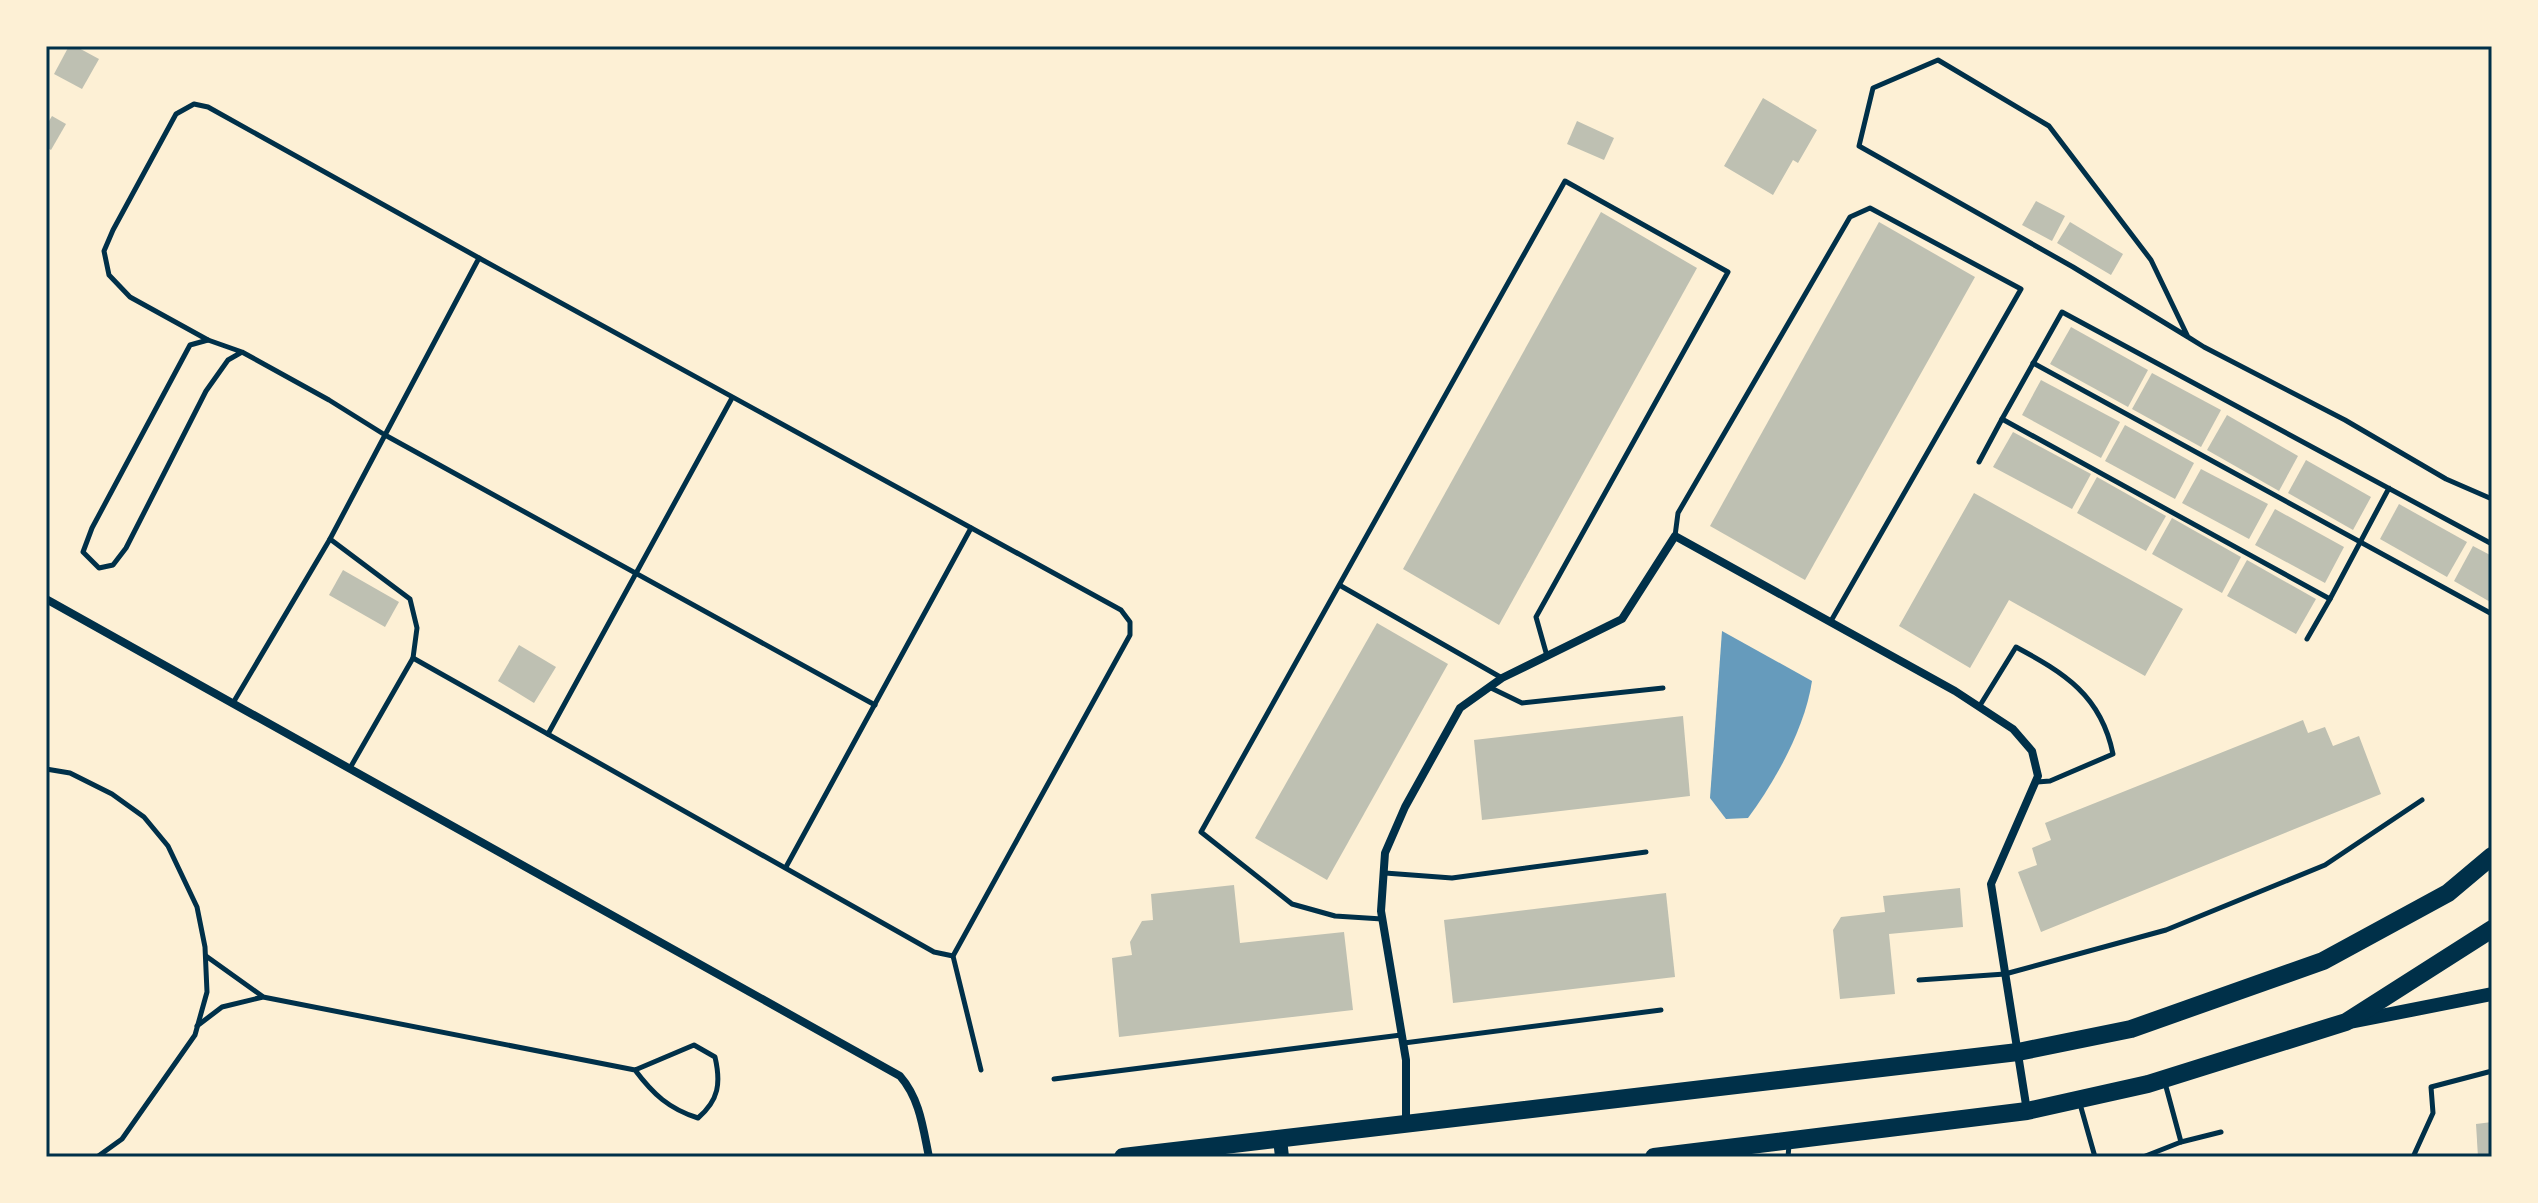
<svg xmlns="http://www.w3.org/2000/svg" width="2538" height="1203" font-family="'Roboto Condensed',sans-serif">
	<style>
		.water { fill: #669bbc }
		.building { fill: #bec0b2 }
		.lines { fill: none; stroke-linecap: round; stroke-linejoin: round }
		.service { stroke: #003049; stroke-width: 5 }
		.minor { stroke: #003049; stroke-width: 8 }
		.tertiary { stroke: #003049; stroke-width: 14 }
		.primary { stroke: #003049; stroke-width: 18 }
		.neatline { fill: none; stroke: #003049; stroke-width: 3 }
	</style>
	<rect width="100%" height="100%" fill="#fdf0d5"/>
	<path class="water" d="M 1722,631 L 1812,681 C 1805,728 1776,780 1748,818 L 1726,819 L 1710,798 Z"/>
	<g class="building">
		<path d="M 69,46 L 75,46 L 99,59 L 82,89 L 54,74 Z"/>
		<path d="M 1763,98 L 1817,130 L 1798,163 L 1793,160 L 1773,195 L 1724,166 Z"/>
		<path d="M 52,116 L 66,124 L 51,150 L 46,147 L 46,126 Z"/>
		<path d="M 1577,121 L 1614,138 L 1604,160 L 1567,144 Z"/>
		<path d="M 2036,201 L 2065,216 L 2052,241 L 2022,225 Z"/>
		<path d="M 1601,212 L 1697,268 L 1499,625 L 1403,569 Z"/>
		<path d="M 1879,222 L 1975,277 L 1805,580 L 1710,526 Z"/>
		<path d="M 2070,222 L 2123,254 L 2111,275 L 2057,243 Z"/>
		<path d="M 2071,327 L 2148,370 L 2128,407 L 2050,364 Z"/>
		<path d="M 2152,373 L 2221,410 L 2201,447 L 2132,409 Z"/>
		<path d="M 2041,380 L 2120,422 L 2101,458 L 2022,415 Z"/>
		<path d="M 2227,415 L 2298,456 L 2279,491 L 2207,450 Z"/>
		<path d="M 2125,425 L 2194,463 L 2175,499 L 2105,461 Z"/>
		<path d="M 2013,432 L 2091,474 L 2072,509 L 1993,467 Z"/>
		<path d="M 2306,460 L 2371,497 L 2353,530 L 2288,493 Z"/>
		<path d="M 2201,469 L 2268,504 L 2249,539 L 2182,503 Z"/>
		<path d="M 2097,477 L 2166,516 L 2146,551 L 2077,513 Z"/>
		<path d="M 1974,493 L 2183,609 L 2145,676 L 2009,600 L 1970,668 L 1899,626 Z"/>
		<path d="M 2399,504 L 2467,542 L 2447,577 L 2380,539 Z"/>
		<path d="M 2275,509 L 2344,547 L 2325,583 L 2255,545 Z"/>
		<path d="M 2172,518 L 2241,557 L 2222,593 L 2152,554 Z"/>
		<path d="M 2473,546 L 2492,556 L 2492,603 L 2454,581 Z"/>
		<path d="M 2247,560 L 2316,599 L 2296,634 L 2227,596 Z"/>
		<path d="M 343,570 L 399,602 L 385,627 L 329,595 Z"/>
		<path d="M 1377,623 L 1448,664 L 1327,880 L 1255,838 Z"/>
		<path d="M 519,645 L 556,667 L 534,703 L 498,681 Z"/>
		<path d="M 1683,716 L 1690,796 L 1482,820 L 1474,740 Z"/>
		<path d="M 2303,720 L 2308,733 L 2325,727 L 2333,746 L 2359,736 L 2381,794 L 2041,932 L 2018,872 L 2037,865 L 2032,848 L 2051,840 L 2045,823 Z"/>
		<path d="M 1234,885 L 1240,943 L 1344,932 L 1353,1010 L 1119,1037 L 1112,958 L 1132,955 L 1130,942 L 1142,921 L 1153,920 L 1151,894 Z"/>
		<path d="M 1960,888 L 1963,927 L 1889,934 L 1895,994 L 1840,999 L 1833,930 L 1841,917 L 1885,912 L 1883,896 Z"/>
		<path d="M 1666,893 L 1675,977 L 1453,1003 L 1444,920 Z"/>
		<path d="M 2492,1122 L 2492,1157 L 2478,1157 L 2476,1124 Z"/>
	</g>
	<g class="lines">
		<g class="service">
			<path d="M 479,258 L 1121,610 L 1130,622 L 1130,635 L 953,956 L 981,1070"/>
			<path d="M 2188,337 L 2151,260 L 2049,126 L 1938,60 L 1873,88 L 1859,146 L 2073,267 L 2188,337 L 2204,347 L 2345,420 L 2446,479 L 2492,499"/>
			<path d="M 208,340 L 130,297 L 109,275 L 104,251 L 113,230 L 176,114 L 194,104 L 208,107 L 479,258 L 385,435 L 875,705"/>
			<path d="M 242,352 L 208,340 L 190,345 L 92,528 L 83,552 L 99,568 L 113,565 L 126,548 L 206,391 L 228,360 L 242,352 L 329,400 L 385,435 L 330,539"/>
			<path d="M 2033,363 L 2492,614"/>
			<path d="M 1979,462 L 2002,419"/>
			<path d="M 2389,488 L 2330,599 L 2002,419 L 2062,312 L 2492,544"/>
			<path d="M 1675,536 L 1678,513 L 1850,217 L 1870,208 L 2021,289 L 1831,621"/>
			<path d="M 1341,586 L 1502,678"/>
			<path d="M 2307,639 L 2330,599"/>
			<path d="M 413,658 L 934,952 L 953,956"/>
			<path d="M 1489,687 L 1522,703 L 1663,688"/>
			<path d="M 233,703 L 330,539 L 410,599 L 417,628 L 413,658 L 350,768"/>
			<path d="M 1979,707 L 2016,647 C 2064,673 2101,695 2113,754 L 2050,781 L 2037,782"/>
			<path d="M 548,734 L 732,398"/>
			<path d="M 46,769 L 70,773 L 112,794 L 144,817 L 168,846 L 197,907 L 205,947 L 207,992 L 195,1035 L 122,1139 L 97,1157"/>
			<path d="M 786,867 L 971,528"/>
			<path d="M 1385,873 L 1452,878 L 1646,852"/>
			<path d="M 1382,919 L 1335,916 L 1292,904 L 1201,832 L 1565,181 L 1728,272 L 1536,617 L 1547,656"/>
			<path d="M 206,956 L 262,996"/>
			<path d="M 1919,980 L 2005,974 L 2166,930 L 2325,865 L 2422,800"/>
			<path d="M 197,1026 L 222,1007 L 263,997 L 635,1070 L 694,1045 L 715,1057 C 721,1083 719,1100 698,1118 C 669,1109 653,1094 635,1070"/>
			<path d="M 1404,1043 L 1661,1010"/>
			<path d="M 1054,1079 L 1401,1035"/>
			<path d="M 2080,1104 L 2095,1157"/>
			<path d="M 2181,1142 L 2221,1132"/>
			<path d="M 1788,1157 L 1789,1145"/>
			<path d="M 2143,1157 L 2181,1142 L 2165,1083"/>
			<path d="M 2413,1157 L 2433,1113 L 2431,1087 L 2492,1071"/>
		</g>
		<g class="minor">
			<path d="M 46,599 L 900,1076 C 920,1099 923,1128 929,1157"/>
			<path d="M 1406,1124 L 1406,1060 L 1381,911 L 1385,853 L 1405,807 L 1460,708 L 1502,678 L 1622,619 L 1675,536 L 1955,691 L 2013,729 L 2032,751 L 2038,776 L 1991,884 L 2027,1111"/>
		</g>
		<g class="tertiary">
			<path d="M 2350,1022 L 2492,994"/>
			<path d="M 1280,1139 L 1282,1157"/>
		</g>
		<g class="primary">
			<path d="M 1123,1157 L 2018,1052 L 2131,1029 L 2323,961 L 2448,893 L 2492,856"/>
			<path d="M 1654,1157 L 2027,1111 L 2148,1084 L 2346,1022 L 2492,929"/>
		</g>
	</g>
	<rect width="2538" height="1203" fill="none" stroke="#fdf0d5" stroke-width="96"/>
	<rect x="48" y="48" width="2442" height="1107" class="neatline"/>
</svg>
